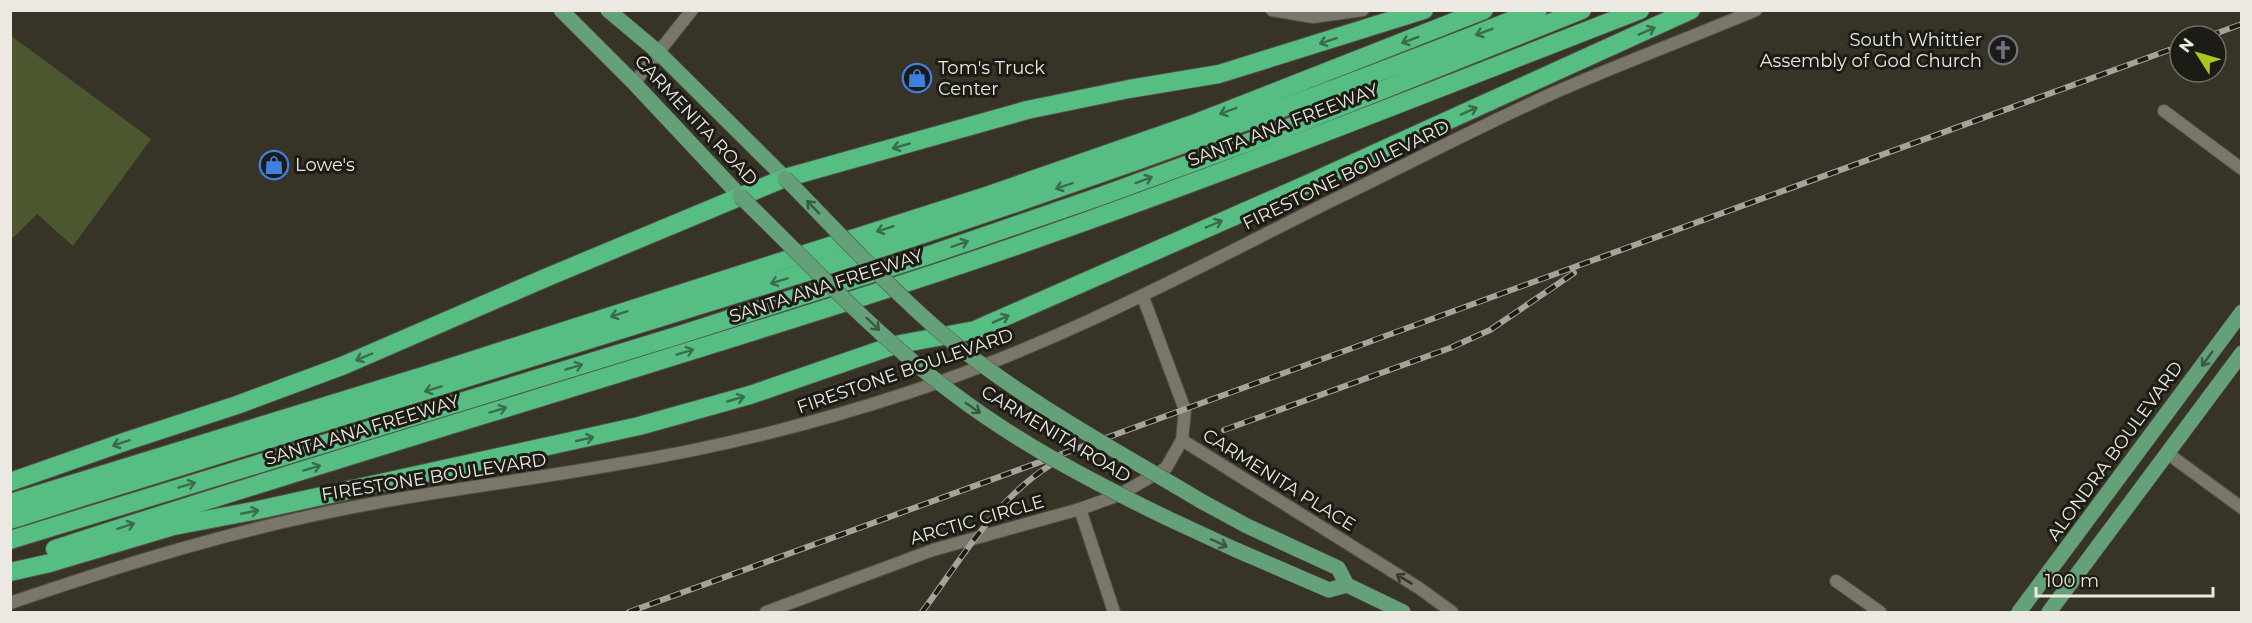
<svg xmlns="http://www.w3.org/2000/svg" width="2252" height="623" font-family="Montserrat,sans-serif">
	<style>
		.green { fill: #4c572f }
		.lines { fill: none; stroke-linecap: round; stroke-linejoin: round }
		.minor-casing { stroke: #535046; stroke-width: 14 }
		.major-casing { stroke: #535046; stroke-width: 16 }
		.highway-casing { stroke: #535046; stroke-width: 20 }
		.minor { stroke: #7a7669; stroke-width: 12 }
		.major { stroke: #64a179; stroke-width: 15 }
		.highway { stroke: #56bd83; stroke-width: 18 }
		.rail-casing { stroke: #a6a39a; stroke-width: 6 }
		.rail { stroke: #1c1b15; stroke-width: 4; stroke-dasharray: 11; stroke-linecap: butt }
		.major-bridge-casing { stroke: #535046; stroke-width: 16; stroke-linecap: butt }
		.major-bridge { stroke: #64a179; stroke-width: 15 }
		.oneway { stroke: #396c4c }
		.oneway2 { stroke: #3c5742 }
		.oneway3 { stroke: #38362e }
		.labels { text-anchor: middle; stroke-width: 6; stroke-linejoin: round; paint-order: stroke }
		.poi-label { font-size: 18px; fill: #ebe9e1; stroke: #1c1b15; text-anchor: start }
		.street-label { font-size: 18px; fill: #ebe9e1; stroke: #1c1b15 }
	</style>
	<rect width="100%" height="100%" fill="#373327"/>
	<path class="green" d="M 10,35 L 151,139 L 73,246 L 37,214 L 13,238 L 11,235 Z"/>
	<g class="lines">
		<g class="minor-casing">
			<g id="minor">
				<path d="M 1272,10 L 1313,17 L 1363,10"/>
				<path d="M 634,83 L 692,10"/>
				<path d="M 2164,111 L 2242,169"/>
				<path d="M 1182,440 L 1419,588 L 1452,612"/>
				<path d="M 2167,453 L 2242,508"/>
				<path d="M 1080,509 L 1114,612"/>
				<path d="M 1836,581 L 1880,612"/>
				<path d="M 10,603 C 110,569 211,537 315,515 C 415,493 517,482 618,464 C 716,448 813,424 907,393 C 1057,344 1191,271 1331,201 C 1404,166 1476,128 1549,95 C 1617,65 1687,39 1756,10"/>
				<path d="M 766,612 L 933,550 L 1080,509 L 1119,495 L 1166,468 L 1182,440 L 1185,410 L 1143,297"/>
			</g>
		</g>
		<g class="major-casing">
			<g id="major">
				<path d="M 561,10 L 634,83 L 740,196"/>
				<path d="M 608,10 L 658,52 L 785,178"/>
				<path d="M 1201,501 L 1247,526 L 1338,568 L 1347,585 L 1403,612"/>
				<path d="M 1167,518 L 1234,549 L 1329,590 L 1347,585"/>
				<path d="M 2019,612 L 2242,312"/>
				<path d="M 2049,612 L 2242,353"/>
			</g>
		</g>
		<g class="highway-casing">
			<g id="highway">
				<path d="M 10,482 L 127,441 L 237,405 L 342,366 L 550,276 L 785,178 L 1027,110 L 1129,89 L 1219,74 L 1424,10"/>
				<path d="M 10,503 L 439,371 L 989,195 L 1196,123 L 1484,10"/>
				<path d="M 10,520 C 270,437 532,360 791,277 C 1043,197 1292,108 1538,10"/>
				<path d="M 10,540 L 676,336 L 926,256 L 1101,196 L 1285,129 L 1582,10"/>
				<path d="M 55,549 C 346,454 640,370 930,275 C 1170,196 1405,101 1640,10"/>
				<path d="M 10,572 L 50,563 L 174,526 L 258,510 L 639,426 L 750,395 L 895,345 L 975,330 L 1310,183 L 1691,10"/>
			</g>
		</g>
		<use href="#minor" class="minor"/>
		<use href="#major" class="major"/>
		<use href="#highway" class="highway"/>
		<g class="rail-casing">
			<g id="rail">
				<path d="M 2209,36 L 2242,24"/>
				<path d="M 1224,430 L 1450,348 L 1490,330 L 1574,273"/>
				<path d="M 629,612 L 2180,46"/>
				<path d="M 922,612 C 961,560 995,499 1052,464"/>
			</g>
		</g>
		<use href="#rail" class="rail"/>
		<g class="major-bridge-casing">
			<g id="major-bridge">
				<path d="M 785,178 C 837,231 888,287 944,335 C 1022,400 1114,449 1201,501"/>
				<path d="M 740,196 C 809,263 877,337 954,394 C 1020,444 1093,482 1167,518"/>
			</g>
		</g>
		<use href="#major-bridge" class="major-bridge"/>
	</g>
	<defs><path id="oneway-shaft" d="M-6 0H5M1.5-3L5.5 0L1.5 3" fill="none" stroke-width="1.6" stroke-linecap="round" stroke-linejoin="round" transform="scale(1.5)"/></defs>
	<g class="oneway">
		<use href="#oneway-shaft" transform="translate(1647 31) rotate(-24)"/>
		<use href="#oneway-shaft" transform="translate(1484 32) rotate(159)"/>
		<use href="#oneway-shaft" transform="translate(1410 40) rotate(159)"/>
		<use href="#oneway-shaft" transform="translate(1328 41) rotate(162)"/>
		<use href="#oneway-shaft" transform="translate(1228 111) rotate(159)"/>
		<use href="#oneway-shaft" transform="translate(1469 111) rotate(-24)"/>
		<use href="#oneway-shaft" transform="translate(901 146) rotate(164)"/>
		<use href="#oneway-shaft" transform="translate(1144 180) rotate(-20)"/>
		<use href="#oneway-shaft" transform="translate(1064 186) rotate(161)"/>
		<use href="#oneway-shaft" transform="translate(1214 224) rotate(-23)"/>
		<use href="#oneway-shaft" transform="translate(885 229) rotate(162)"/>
		<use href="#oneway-shaft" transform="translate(960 244) rotate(-19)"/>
		<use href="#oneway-shaft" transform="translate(779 281) rotate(163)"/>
		<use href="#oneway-shaft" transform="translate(619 314) rotate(162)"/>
		<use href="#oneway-shaft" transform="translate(1001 319) rotate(-24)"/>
		<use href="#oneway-shaft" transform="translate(685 352) rotate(-17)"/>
		<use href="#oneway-shaft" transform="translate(364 357) rotate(157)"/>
		<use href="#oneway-shaft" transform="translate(574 367) rotate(-17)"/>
		<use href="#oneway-shaft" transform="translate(433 389) rotate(163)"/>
		<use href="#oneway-shaft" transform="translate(736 399) rotate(-16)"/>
		<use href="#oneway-shaft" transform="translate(498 410) rotate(-17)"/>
		<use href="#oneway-shaft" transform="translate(585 439) rotate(-13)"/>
		<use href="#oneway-shaft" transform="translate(121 443) rotate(161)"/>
		<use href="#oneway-shaft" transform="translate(312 468) rotate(-17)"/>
		<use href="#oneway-shaft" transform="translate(187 485) rotate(-17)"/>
		<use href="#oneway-shaft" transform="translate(250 512) rotate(-11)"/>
		<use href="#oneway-shaft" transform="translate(126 526) rotate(-18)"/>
	</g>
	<g class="oneway2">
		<use href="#oneway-shaft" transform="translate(813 207) rotate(-134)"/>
		<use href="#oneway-shaft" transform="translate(873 324) rotate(44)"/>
		<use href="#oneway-shaft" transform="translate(2207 359) rotate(126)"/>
		<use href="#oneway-shaft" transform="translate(973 408) rotate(35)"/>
		<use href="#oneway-shaft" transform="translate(1219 543) rotate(25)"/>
	</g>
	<use class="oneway3" href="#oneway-shaft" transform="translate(1404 579) rotate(-149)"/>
	<defs>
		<g id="church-ring" transform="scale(1.5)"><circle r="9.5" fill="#1c1b15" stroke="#6b7280" stroke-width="1.5"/><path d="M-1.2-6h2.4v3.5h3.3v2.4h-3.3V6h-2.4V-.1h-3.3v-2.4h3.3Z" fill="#6b7280"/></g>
		<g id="shop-ring" transform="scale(1.5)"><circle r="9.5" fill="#1c1b15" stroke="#3f7fe0" stroke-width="1.5"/><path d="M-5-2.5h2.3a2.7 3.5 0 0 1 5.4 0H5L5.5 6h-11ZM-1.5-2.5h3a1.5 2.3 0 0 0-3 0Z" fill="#3f7fe0"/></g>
	</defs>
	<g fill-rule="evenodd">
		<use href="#church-ring" x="2003" y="50"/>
		<use href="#shop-ring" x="917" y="78"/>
		<use href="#shop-ring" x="274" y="165"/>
	</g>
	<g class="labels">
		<g class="poi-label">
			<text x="1982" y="46" text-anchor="end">South Whittier<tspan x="1982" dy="21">Assembly of God Church</tspan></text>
			<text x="938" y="74">Tom's Truck<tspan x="938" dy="21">Center</tspan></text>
			<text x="295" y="171">Lowe's</text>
		</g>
		<g class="street-label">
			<text transform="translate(696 120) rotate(47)" y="6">CARMENITA ROAD</text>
			<text transform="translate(1283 125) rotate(-21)" y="6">SANTA ANA FREEWAY</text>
			<text transform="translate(1346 175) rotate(-26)" y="6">FIRESTONE BOULEVARD</text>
			<text transform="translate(826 286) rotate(-18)" y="6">SANTA ANA FREEWAY</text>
			<text transform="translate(905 371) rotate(-19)" y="6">FIRESTONE BOULEVARD</text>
			<text transform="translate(362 430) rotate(-17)" y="6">SANTA ANA FREEWAY</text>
			<text transform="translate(1056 434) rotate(31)" y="6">CARMENITA ROAD</text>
			<text transform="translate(2115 451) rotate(-54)" y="6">ALONDRA BOULEVARD</text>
			<text transform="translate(434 477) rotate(-9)" y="6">FIRESTONE BOULEVARD</text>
			<text transform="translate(1279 480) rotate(32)" y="6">CARMENITA PLACE</text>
			<text transform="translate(977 520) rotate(-16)" y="6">ARCTIC CIRCLE</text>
		</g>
	</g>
	<rect width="2252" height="623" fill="none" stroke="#ebe9e1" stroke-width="24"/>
	<g transform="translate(2198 54) rotate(307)"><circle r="28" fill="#1c1b15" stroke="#6f6d67" stroke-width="1.5"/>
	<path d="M0-4.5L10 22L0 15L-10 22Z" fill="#a7c81f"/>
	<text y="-9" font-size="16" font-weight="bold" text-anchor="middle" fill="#ebe9e1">N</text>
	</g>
	<path d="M2036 587v9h177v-9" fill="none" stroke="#ebe9e1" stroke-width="3"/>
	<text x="2045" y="587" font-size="18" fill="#ebe9e1" stroke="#1c1b15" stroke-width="4.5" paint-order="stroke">100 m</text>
</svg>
